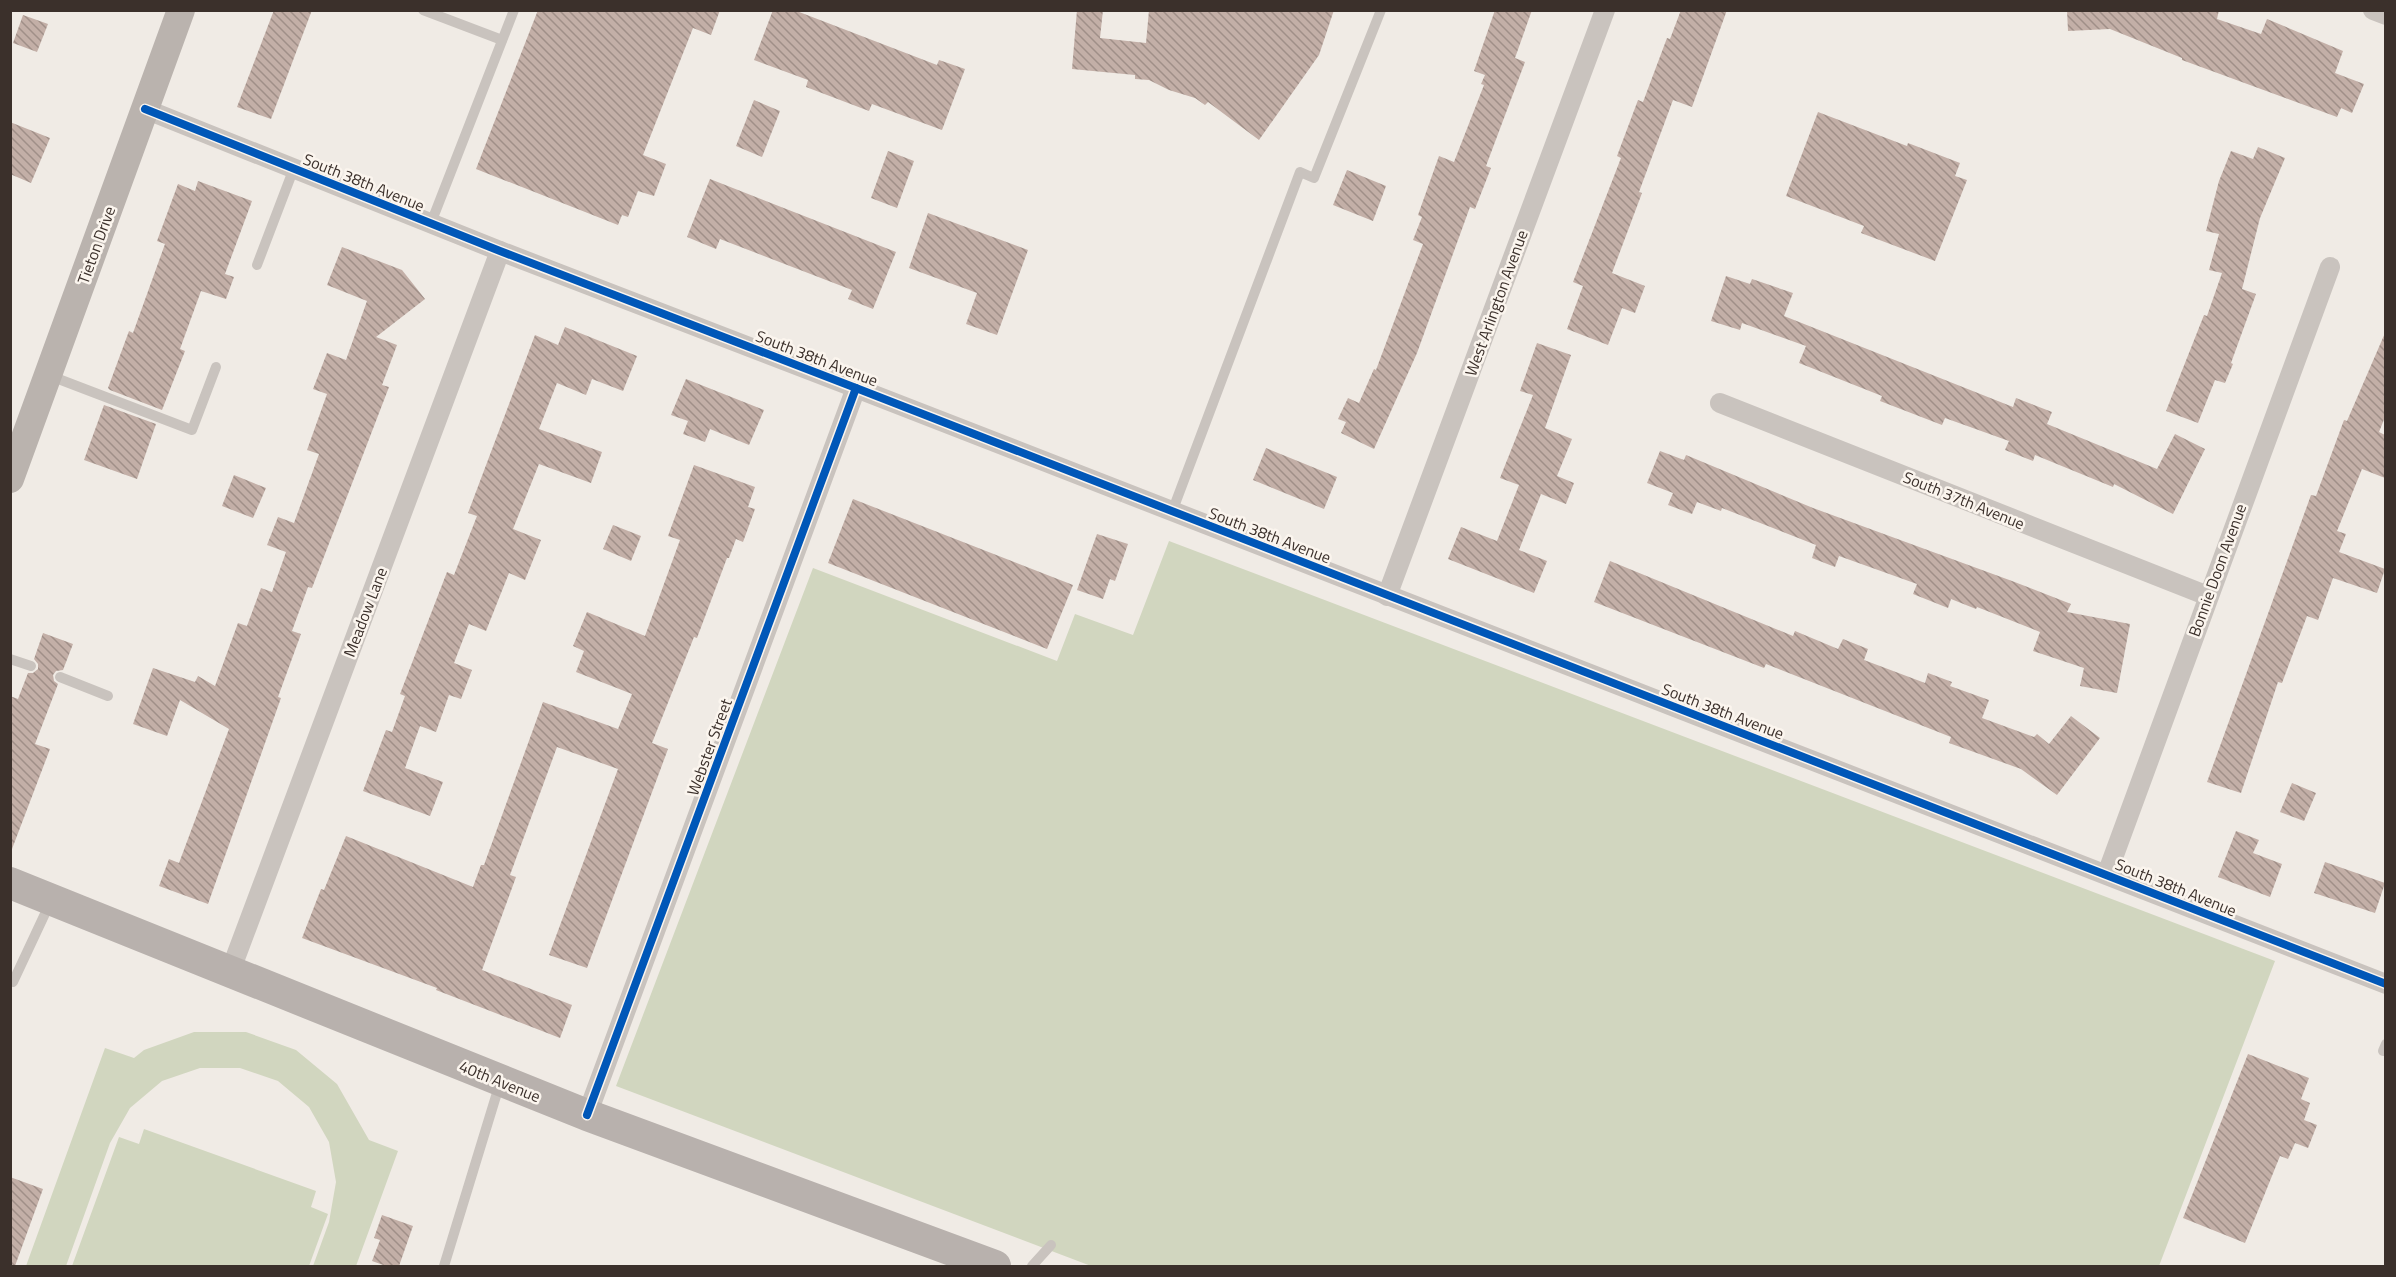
<svg xmlns="http://www.w3.org/2000/svg" width="2396" height="1277" font-family="'Titillium Web',sans-serif">
	<style>
		.green { fill: #d1d6bf }
		.building { fill: url(#building-back-hatch) }
		.lines { fill: none; stroke-linecap: round; stroke-linejoin: round }
		.lane { stroke: #c9c3be; stroke-width: 10 }
		.street { stroke: #c9c3be; stroke-width: 20 }
		.secondary { stroke: #bab3ae; stroke-width: 28 }
		.primary { stroke: #b8b1ad; stroke-width: 32 }
		.cycleway-casing { stroke: #fbf5ee; stroke-width: 11 }
		.cycleway { stroke: #0057b8; stroke-width: 8 }
		.labels { text-anchor: middle; stroke-width: 5; stroke-linejoin: round; paint-order: stroke }
		.street-label { font-size: 16px; fill: #3b302b; stroke: #fbf5ee }
	</style>
	<defs>
		<pattern id="building-back-hatch" width="6" height="6" patternUnits="userSpaceOnUse" patternTransform="scale(1.5)"><rect width="6" height="6" fill="#c3afa7"/><path d="M-1 5l2 2M0 0l6 6M5-1l2 2" fill="none" stroke="#a08f88"/></pattern>
	</defs>
	<rect width="100%" height="100%" fill="#f0ebe5"/>
	<g class="green">
		<path d="M 1169,541 L 2275,961 L 2159,1266 L 1091,1266 L 616,1086 L 813,568 L 1057,661 L 1075,614 L 1133,635 Z"/>
		<path d="M 194,1032 L 246,1032 L 296,1050 L 337,1084 L 369,1140 L 398,1151 L 356,1266 L 313,1266 L 329,1222 L 336,1182 L 329,1142 L 309,1107 L 278,1081 L 240,1068 L 200,1068 L 162,1081 L 130,1108 L 110,1143 L 66,1266 L 26,1266 L 105,1048 L 134,1058 L 144,1050 Z"/>
		<path d="M 144,1129 L 316,1191 L 311,1207 L 328,1214 L 309,1266 L 72,1266 L 119,1137 L 139,1144 Z"/>
	</g>
	<g class="building">
		<path d="M 274,10 L 312,10 L 271,119 L 237,107 Z"/>
		<path d="M 538,10 L 720,10 L 711,35 L 693,28 L 643,155 L 666,164 L 654,196 L 638,191 L 628,217 L 622,215 L 618,225 L 476,169 Z"/>
		<path d="M 773,10 L 794,10 L 937,65 L 939,60 L 965,69 L 942,130 L 872,104 L 869,111 L 806,87 L 808,80 L 754,60 Z"/>
		<path d="M 1077,10 L 1103,10 L 1100,38 L 1146,43 L 1149,10 L 1334,10 L 1319,55 L 1259,140 L 1208,102 L 1205,105 L 1195,98 L 1169,90 L 1149,80 L 1135,79 L 1135,75 L 1072,69 Z"/>
		<path d="M 1495,10 L 1532,10 L 1515,58 L 1525,62 L 1486,166 L 1491,168 L 1475,209 L 1470,207 L 1417,353 L 1374,449 L 1341,433 L 1346,422 L 1338,419 L 1348,398 L 1359,403 L 1374,369 L 1376,370 L 1423,244 L 1413,240 L 1422,217 L 1418,215 L 1439,156 L 1454,162 L 1484,85 L 1481,84 L 1485,75 L 1474,71 Z"/>
		<path d="M 1681,10 L 1727,10 L 1692,107 L 1673,100 L 1639,192 L 1642,193 L 1612,273 L 1645,286 L 1635,313 L 1622,308 L 1608,345 L 1567,329 L 1583,286 L 1573,282 L 1621,158 L 1617,156 L 1638,100 L 1643,102 L 1667,38 L 1670,39 Z"/>
		<path d="M 2067,10 L 2219,10 L 2217,19 L 2261,34 L 2267,19 L 2343,51 L 2335,73 L 2364,84 L 2352,113 L 2341,108 L 2337,117 L 2182,60 L 2182,58 L 2110,29 L 2068,31 Z"/>
		<path d="M 23,15 L 48,24 L 37,52 L 13,43 Z"/>
		<path d="M 754,100 L 780,111 L 762,157 L 736,146 Z"/>
		<path d="M 1818,112 L 1907,146 L 1908,143 L 1960,163 L 1955,176 L 1967,180 L 1935,261 L 1861,233 L 1864,226 L 1786,196 Z"/>
		<path d="M 10,122 L 50,138 L 31,183 L 10,174 Z"/>
		<path d="M 2258,147 L 2285,158 L 2260,218 L 2242,289 L 2256,294 L 2231,363 L 2233,364 L 2225,383 L 2215,380 L 2198,423 L 2166,411 L 2204,315 L 2207,316 L 2222,273 L 2209,270 L 2219,234 L 2206,231 L 2219,181 L 2231,151 L 2253,159 Z"/>
		<path d="M 888,151 L 914,161 L 897,208 L 871,198 Z"/>
		<path d="M 1347,170 L 1386,186 L 1373,221 L 1333,205 Z"/>
		<path d="M 710,179 L 896,252 L 873,309 L 848,299 L 852,290 L 720,239 L 716,249 L 687,237 Z"/>
		<path d="M 198,181 L 252,201 L 225,274 L 234,277 L 226,299 L 201,291 L 180,349 L 185,351 L 162,410 L 110,390 L 108,388 L 129,331 L 133,333 L 165,244 L 157,241 L 178,184 L 195,191 Z"/>
		<path d="M 928,213 L 1028,250 L 997,335 L 966,324 L 977,293 L 909,268 Z"/>
		<path d="M 342,247 L 402,270 L 425,299 L 376,337 L 397,345 L 382,385 L 389,387 L 312,588 L 308,587 L 292,631 L 301,634 L 278,697 L 281,698 L 208,904 L 159,886 L 169,859 L 179,863 L 229,729 L 180,700 L 167,736 L 133,724 L 153,668 L 195,682 L 198,676 L 215,686 L 238,623 L 247,626 L 261,588 L 272,592 L 286,552 L 267,545 L 278,517 L 294,523 L 319,454 L 307,450 L 327,394 L 313,389 L 327,353 L 346,360 L 367,301 L 327,285 Z"/>
		<path d="M 1726,276 L 1750,284 L 1752,279 L 1793,293 L 1784,316 L 2013,407 L 2016,398 L 2052,412 L 2047,424 L 2157,469 L 2175,434 L 2205,449 L 2173,514 L 2114,484 L 2113,487 L 2035,455 L 2033,461 L 2005,450 L 2009,441 L 1945,418 L 1942,425 L 1880,401 L 1882,396 L 1799,363 L 1806,346 L 1742,323 L 1740,330 L 1711,321 Z"/>
		<path d="M 565,327 L 637,356 L 623,391 L 592,379 L 586,395 L 557,383 L 539,429 L 602,452 L 591,483 L 539,464 L 513,529 L 541,540 L 525,580 L 509,573 L 486,631 L 469,624 L 454,663 L 472,670 L 461,699 L 449,695 L 436,732 L 420,726 L 405,768 L 443,782 L 430,816 L 363,791 L 386,730 L 392,732 L 405,696 L 400,694 L 447,572 L 454,575 L 477,516 L 468,513 L 535,335 L 558,345 Z"/>
		<path d="M 2385,333 L 2385,417 L 2379,432 L 2385,435 L 2385,478 L 2362,469 L 2337,531 L 2346,534 L 2339,552 L 2385,569 L 2377,593 L 2333,578 L 2318,620 L 2307,616 L 2282,683 L 2278,682 L 2241,793 L 2207,782 L 2311,495 L 2316,496 L 2344,420 L 2347,421 Z"/>
		<path d="M 1537,343 L 1571,355 L 1545,428 L 1572,439 L 1557,476 L 1574,483 L 1566,504 L 1541,494 L 1519,550 L 1547,561 L 1534,593 L 1448,559 L 1461,527 L 1497,541 L 1519,485 L 1500,478 L 1533,395 L 1520,391 Z"/>
		<path d="M 686,379 L 764,410 L 749,445 L 710,429 L 705,442 L 683,434 L 688,421 L 671,415 Z"/>
		<path d="M 104,405 L 156,424 L 137,479 L 84,460 Z"/>
		<path d="M 1266,448 L 1337,477 L 1324,509 L 1253,480 Z"/>
		<path d="M 1660,451 L 1684,460 L 1686,455 L 1813,508 L 2012,581 L 2071,604 L 2067,612 L 2130,624 L 2117,693 L 2080,686 L 2084,668 L 2033,651 L 2040,632 L 1977,607 L 1976,609 L 1951,599 L 1948,608 L 1913,594 L 1917,584 L 1839,556 L 1835,567 L 1812,558 L 1816,545 L 1722,508 L 1721,511 L 1697,502 L 1692,514 L 1668,505 L 1673,493 L 1647,483 Z"/>
		<path d="M 694,465 L 755,487 L 748,507 L 755,509 L 743,542 L 736,539 L 729,558 L 727,558 L 697,638 L 694,637 L 652,743 L 668,749 L 587,968 L 549,955 L 618,769 L 557,747 L 510,875 L 516,877 L 482,970 L 572,1005 L 560,1038 L 436,990 L 437,988 L 302,938 L 321,889 L 324,890 L 346,836 L 473,887 L 481,865 L 484,865 L 543,702 L 618,729 L 632,694 L 576,672 L 584,651 L 573,646 L 587,612 L 645,636 L 680,540 L 668,536 Z"/>
		<path d="M 234,475 L 266,488 L 253,518 L 222,506 Z"/>
		<path d="M 853,499 L 1073,585 L 1047,649 L 828,563 Z"/>
		<path d="M 613,525 L 641,536 L 631,561 L 603,549 Z"/>
		<path d="M 1097,534 L 1128,544 L 1115,581 L 1110,579 L 1103,599 L 1077,590 Z"/>
		<path d="M 1610,561 L 1793,636 L 1795,631 L 1838,649 L 1843,639 L 1868,649 L 1864,660 L 1925,683 L 1928,673 L 1952,682 L 1950,686 L 1989,700 L 1982,718 L 2034,737 L 2037,734 L 2049,744 L 2071,716 L 2100,738 L 2057,795 L 2021,769 L 1949,743 L 1951,737 L 1766,664 L 1764,668 L 1594,602 Z"/>
		<path d="M 43,633 L 73,644 L 63,670 L 56,671 L 53,675 L 54,681 L 58,684 L 35,744 L 50,749 L 12,849 L 10,848 L 10,696 L 18,699 L 28,673 L 33,673 L 38,669 L 38,664 L 34,659 Z"/>
		<path d="M 2292,783 L 2316,793 L 2304,821 L 2280,812 Z"/>
		<path d="M 2236,831 L 2259,840 L 2253,853 L 2282,864 L 2270,897 L 2218,877 Z"/>
		<path d="M 2325,862 L 2385,883 L 2375,913 L 2314,893 Z"/>
		<path d="M 2248,1054 L 2309,1078 L 2301,1099 L 2310,1103 L 2304,1120 L 2317,1125 L 2308,1148 L 2295,1143 L 2288,1159 L 2280,1156 L 2245,1243 L 2183,1218 Z"/>
		<path d="M 10,1177 L 43,1189 L 15,1266 L 10,1266 Z"/>
		<path d="M 382,1215 L 413,1226 L 399,1266 L 386,1266 L 372,1261 L 380,1240 L 374,1238 Z"/>
	</g>
	<g class="lines">
		<g class="lane">
			<path d="M 423,10 L 502,40"/>
			<path d="M 431,223 L 514,10"/>
			<path d="M 257,265 L 294,168"/>
			<path d="M 48,375 L 192,430 L 216,367"/>
			<path d="M 1172,512 L 1300,172 L 1314,178 L 1381,10"/>
			<path d="M 10,659 L 31,666"/>
			<path d="M 60,677 L 108,696"/>
			<path d="M 13,982 L 50,903"/>
			<path d="M 2383,1051 L 2386,1044"/>
			<path d="M 444,1266 L 500,1083"/>
			<path d="M 1032,1266 L 1051,1245"/>
		</g>
		<g class="street">
			<path d="M 2373,10 L 2386,15"/>
			<path d="M 145,109 L 500,251 L 856,388 L 2386,984"/>
			<path d="M 1720,403 L 2208,596"/>
			<path d="M 1387,596 L 1605,10"/>
			<path d="M 2107,874 L 2330,267"/>
			<path d="M 230,972 L 500,251"/>
			<path d="M 587,1115 L 856,388"/>
		</g>
		<path class="secondary" d="M 10,479 L 181,10"/>
		<path class="primary" d="M 10,883 L 587,1115 L 995,1266"/>
		<g class="cycleway-casing">
			<g id="cycleway">
				<path d="M 145,109 L 500,251 L 856,388 L 2386,984"/>
				<path d="M 587,1115 L 856,388"/>
			</g>
		</g>
		<use href="#cycleway" class="cycleway"/>
	</g>
	<g class="labels">
		<g class="street-label">
			<text transform="translate(364 182) rotate(22)" y="6">South 38th Avenue</text>
			<text transform="translate(96 245) rotate(-70)" y="6">Tieton Drive</text>
			<text transform="translate(1496 303) rotate(-70)" y="6">West Arlington Avenue</text>
			<text transform="translate(817 358) rotate(21)" y="6">South 38th Avenue</text>
			<text transform="translate(1964 500) rotate(22)" y="6">South 37th Avenue</text>
			<text transform="translate(1270 535) rotate(21)" y="6">South 38th Avenue</text>
			<text transform="translate(2217 570) rotate(-70)" y="6">Bonnie Doon Avenue</text>
			<text transform="translate(365 612) rotate(-69)" y="6">Meadow Lane</text>
			<text transform="translate(1723 711) rotate(21)" y="6">South 38th Avenue</text>
			<text transform="translate(709 747) rotate(-70)" y="6">Webster Street</text>
			<text transform="translate(2176 887) rotate(22)" y="6">South 38th Avenue</text>
			<text transform="translate(500 1081) rotate(22)" y="6">40th Avenue</text>
		</g>
	</g>
	<rect width="2396" height="1277" fill="none" stroke="#3b302b" stroke-width="24"/>
</svg>
